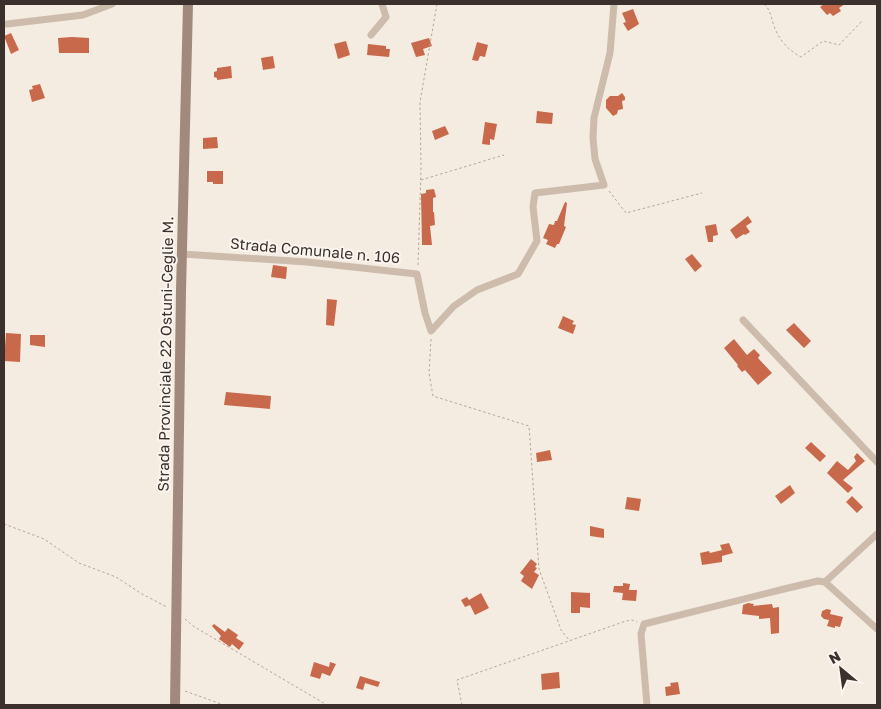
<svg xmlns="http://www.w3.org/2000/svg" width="881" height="709" font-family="'Golos Text',sans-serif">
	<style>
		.building { fill: #c8694b }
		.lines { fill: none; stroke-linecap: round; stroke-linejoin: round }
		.path { stroke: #b9a596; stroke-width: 1; stroke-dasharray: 2.5 2.5; stroke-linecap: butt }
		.minor { stroke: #cdbbac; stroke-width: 7 }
		.secondary { stroke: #a18a7d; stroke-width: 10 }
		.labels { text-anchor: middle; stroke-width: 4; stroke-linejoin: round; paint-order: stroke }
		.street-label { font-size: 15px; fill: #3b302b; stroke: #fbf5ee }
	</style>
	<rect width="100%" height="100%" fill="#f4ebe1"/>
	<g class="building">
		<path d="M 824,4 L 845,4 L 839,8 L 841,11 L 833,16 L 830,13 L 827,15 L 820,7 Z"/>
		<path d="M 633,9 L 639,24 L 628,31 L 623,23 L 626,22 L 622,13 Z"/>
		<path d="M 11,33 L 19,50 L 11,54 L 4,36 Z"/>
		<path d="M 72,37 L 89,38 L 89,53 L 59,53 L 58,38 Z"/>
		<path d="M 429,38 L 432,46 L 423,49 L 425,55 L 416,57 L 411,43 Z"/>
		<path d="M 346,41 L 350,55 L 338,59 L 334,44 Z"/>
		<path d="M 477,42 L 488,45 L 485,57 L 480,56 L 478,61 L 472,60 Z"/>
		<path d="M 368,44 L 386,46 L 386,49 L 390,49 L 389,57 L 367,55 Z"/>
		<path d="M 273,56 L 275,68 L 263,70 L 261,58 Z"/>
		<path d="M 231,66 L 232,78 L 217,80 L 217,78 L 214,77 L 214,72 L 217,71 L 217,68 Z"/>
		<path d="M 40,84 L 45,98 L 32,102 L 29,90 L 33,89 L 32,86 Z"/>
		<path d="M 622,93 L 625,97 L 625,100 L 622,101 L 623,109 L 618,110 L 617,114 L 613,116 L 606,108 L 606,100 L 610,96 L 618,96 Z"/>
		<path d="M 537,111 L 553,113 L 552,124 L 536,123 Z"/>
		<path d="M 485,122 L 497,124 L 494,140 L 490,139 L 490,145 L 482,144 Z"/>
		<path d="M 445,126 L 449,134 L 435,140 L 432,131 Z"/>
		<path d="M 217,137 L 218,148 L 203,149 L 203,138 Z"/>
		<path d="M 207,171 L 223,171 L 223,184 L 213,184 L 213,182 L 207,182 Z"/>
		<path d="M 434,189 L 436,197 L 433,198 L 433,212 L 434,212 L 435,225 L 430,226 L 432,245 L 422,245 L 421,194 L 426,193 L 426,190 Z"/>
		<path d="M 565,202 L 567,203 L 564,226 L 566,227 L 559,244 L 557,244 L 555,248 L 546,244 L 548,240 L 543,238 L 549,224 L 554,225 L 555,221 L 557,221 Z"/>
		<path d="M 748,216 L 752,222 L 746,226 L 750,232 L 745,235 L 744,234 L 736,239 L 730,230 Z"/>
		<path d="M 716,224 L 718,235 L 713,236 L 713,242 L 708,242 L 705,226 Z"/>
		<path d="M 692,254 L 702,266 L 695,272 L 685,259 Z"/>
		<path d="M 273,265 L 287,267 L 286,279 L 271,277 Z"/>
		<path d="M 327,299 L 337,300 L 334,326 L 326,325 Z"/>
		<path d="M 563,316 L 574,321 L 572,324 L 576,325 L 573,334 L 558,328 Z"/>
		<path d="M 794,323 L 811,341 L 804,348 L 786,330 Z"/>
		<path d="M 6,333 L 21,334 L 20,362 L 4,361 Z"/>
		<path d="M 30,335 L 45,335 L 45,347 L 30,345 Z"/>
		<path d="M 734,339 L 747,355 L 754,349 L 760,355 L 758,358 L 772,373 L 758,385 L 745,370 L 742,372 L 737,366 L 738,365 L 724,348 Z"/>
		<path d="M 226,392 L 271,396 L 270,409 L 224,405 Z"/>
		<path d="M 811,442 L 826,456 L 820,462 L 805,448 Z"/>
		<path d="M 550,450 L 552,460 L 537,462 L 536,453 Z"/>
		<path d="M 857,453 L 865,461 L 843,480 L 853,488 L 848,493 L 827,473 L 837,461 L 848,470 L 856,461 L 854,457 Z"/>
		<path d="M 790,485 L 795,493 L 781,504 L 775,496 Z"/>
		<path d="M 852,496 L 863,507 L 857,513 L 846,502 Z"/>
		<path d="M 627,497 L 641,499 L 639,511 L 625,509 Z"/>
		<path d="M 590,526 L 604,529 L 604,538 L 590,536 Z"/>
		<path d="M 729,543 L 733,553 L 722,556 L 722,562 L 702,565 L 700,553 L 709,551 L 710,553 L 722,550 L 720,545 Z"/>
		<path d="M 531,559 L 537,564 L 535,567 L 537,568 L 534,572 L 539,575 L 532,589 L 521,581 L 524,576 L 520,573 Z"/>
		<path d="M 623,583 L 630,584 L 629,590 L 637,590 L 636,601 L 622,600 L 623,593 L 613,592 L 614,586 L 623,586 Z"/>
		<path d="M 571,592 L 590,593 L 590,608 L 580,607 L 580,613 L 571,613 Z"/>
		<path d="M 481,593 L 489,608 L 475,615 L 470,605 L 465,607 L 461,600 L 467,597 L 469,600 Z"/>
		<path d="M 748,603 L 754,604 L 753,606 L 772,604 L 773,608 L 779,607 L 779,633 L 771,634 L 770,618 L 759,619 L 759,616 L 742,614 L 743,605 Z"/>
		<path d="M 827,609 L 831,610 L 830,614 L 843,617 L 840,627 L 835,626 L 835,628 L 827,626 L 829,620 L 824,619 L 821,616 L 822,611 Z"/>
		<path d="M 214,624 L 225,632 L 228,628 L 238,635 L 236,638 L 244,643 L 239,650 L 232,644 L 230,647 L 219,639 L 221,636 L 212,626 Z"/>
		<path d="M 314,662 L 329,667 L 330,662 L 336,664 L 330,676 L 322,673 L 320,679 L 310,676 Z"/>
		<path d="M 559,672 L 560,688 L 542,690 L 541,674 Z"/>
		<path d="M 360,676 L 380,682 L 378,687 L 365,683 L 363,690 L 356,688 Z"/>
		<path d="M 678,682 L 680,694 L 666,696 L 665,687 L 671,686 L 670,683 Z"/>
	</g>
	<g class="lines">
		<g class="path">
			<path d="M 764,4 C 771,10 771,18 774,26 C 779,40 788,50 801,57 L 823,41 L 839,45 L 863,20"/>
			<path d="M 421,180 L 504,155"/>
			<path d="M 609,191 L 626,213 L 702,193"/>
			<path d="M 418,265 L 421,170 L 420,102 L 437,4"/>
			<path d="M 431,339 L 429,373 L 433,396 L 529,426 L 539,569 L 561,630 L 569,640"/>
			<path d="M 4,524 L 44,539 L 79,563 L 116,577 L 142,594 L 167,607"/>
			<path d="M 185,619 L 193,626 L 327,705"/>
			<path d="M 185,691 L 224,705"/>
			<path d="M 462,705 L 457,680 L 626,621 L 632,620 L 637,622"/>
		</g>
		<g class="minor">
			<path d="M 7,24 L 83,15 L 112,4"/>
			<path d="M 371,35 L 386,17 L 382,4"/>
			<path d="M 182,254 L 307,262 L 417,274 L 425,313 L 431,331 L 454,306 L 477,290 L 518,274 L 537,241 L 533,207 L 535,193 L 604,185 L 595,159 L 593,138 L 594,118 L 610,53 L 614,4"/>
			<path d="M 743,320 L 877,462"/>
			<path d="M 825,582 L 877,629"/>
			<path d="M 647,705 L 641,634 L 644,624 L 784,589 L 818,581 L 825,582 L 877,534"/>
		</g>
		<path class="secondary" d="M 175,705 L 181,291 L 188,4"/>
	</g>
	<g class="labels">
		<g class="street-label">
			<text transform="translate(315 251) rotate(5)" y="5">Strada Comunale n. 106</text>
			<text transform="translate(166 354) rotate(-89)" y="5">Strada Provinciale 22 Ostuni-Ceglie M.</text>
		</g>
	</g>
	<rect width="881" height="709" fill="none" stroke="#3b302b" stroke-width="10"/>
	<g transform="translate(841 669) rotate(331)" stroke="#fbf5ee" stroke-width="4" paint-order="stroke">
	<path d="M0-4L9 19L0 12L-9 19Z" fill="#3b302b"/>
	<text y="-8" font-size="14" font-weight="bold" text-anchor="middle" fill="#3b302b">N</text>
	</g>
</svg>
